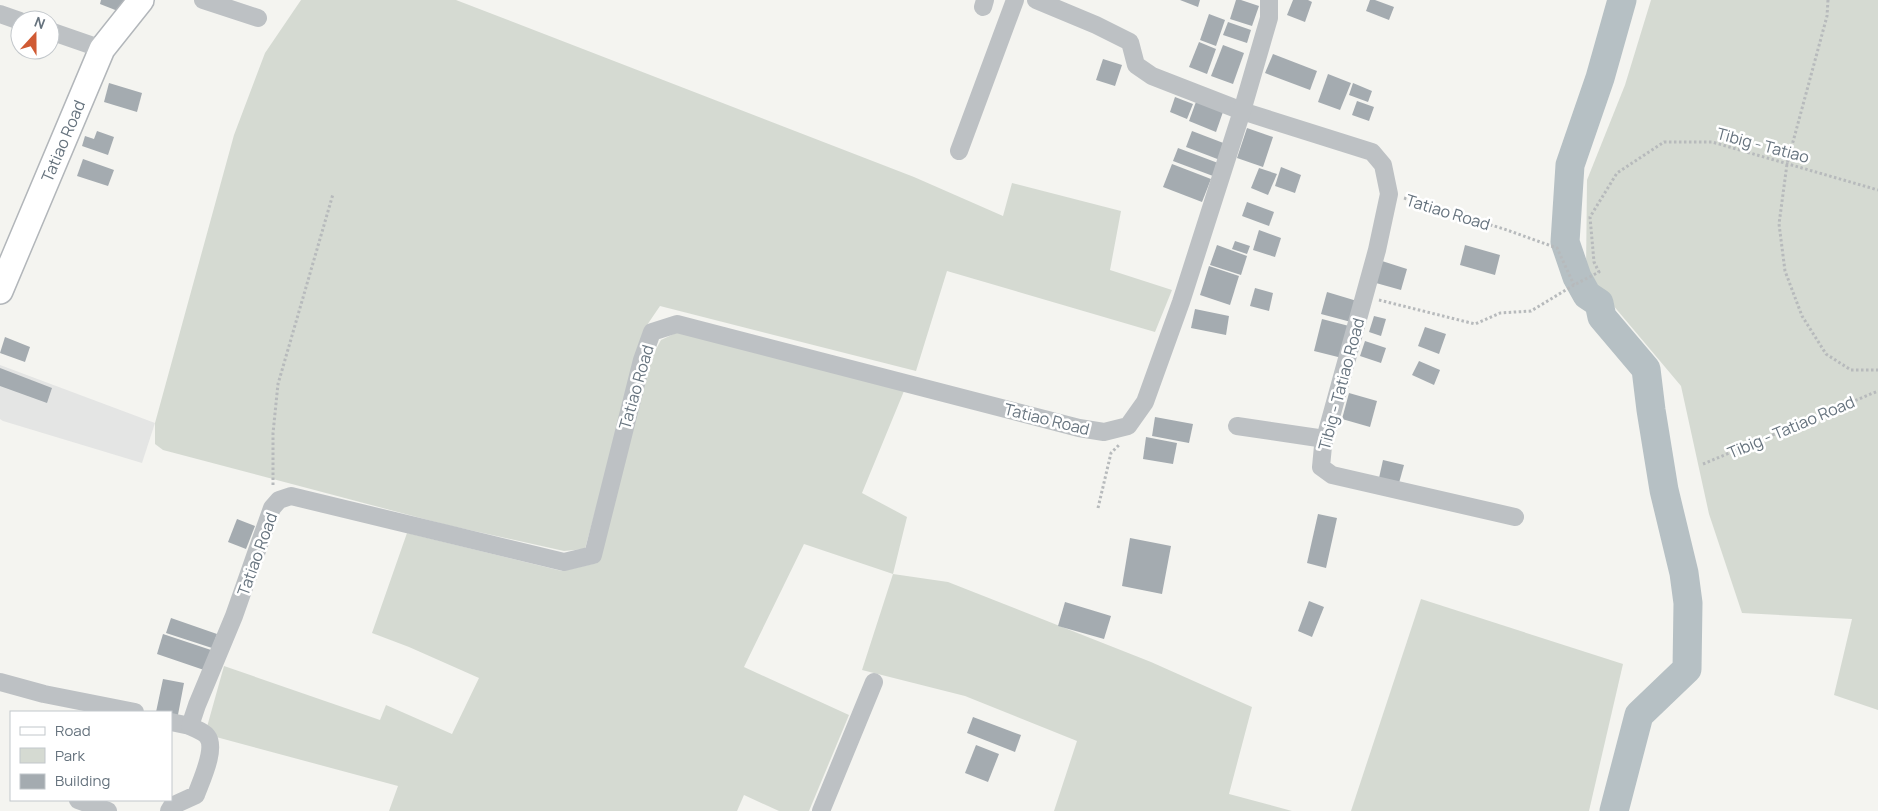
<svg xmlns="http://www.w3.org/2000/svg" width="1878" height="811" font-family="Manrope,sans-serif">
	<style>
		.built { fill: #e4e5e4 }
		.green { fill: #d5dad2 }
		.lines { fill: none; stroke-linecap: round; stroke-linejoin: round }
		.river { stroke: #b6c0c4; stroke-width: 29 }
		.building { fill: #a4abb0 }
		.secondary-casing { stroke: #b2b6ba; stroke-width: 28 }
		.path { stroke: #b7babc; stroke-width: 3; stroke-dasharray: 2.5 2.5; stroke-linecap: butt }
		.street { stroke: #bdc1c4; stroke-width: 18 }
		.secondary { stroke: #fff; stroke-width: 25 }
		.labels { text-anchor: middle; stroke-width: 5; stroke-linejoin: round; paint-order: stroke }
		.street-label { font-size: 16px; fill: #66737e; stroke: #fff }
	</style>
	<rect width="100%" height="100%" fill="#f4f4f0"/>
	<path class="built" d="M 0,365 L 155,423 L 142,463 L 3,421 L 0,419 Z"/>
	<g class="green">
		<path d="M 301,0 L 456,0 L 914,177 L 1003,216 L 1012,183 L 1121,211 L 1110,270 L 1172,290 L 1155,332 L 947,271 L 916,371 L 660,306 L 645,328 L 585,549 L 564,551 L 447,525 L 163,450 L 155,444 L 155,423 L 234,135 L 265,53 Z"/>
		<path d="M 1651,0 L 1878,0 L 1878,710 L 1834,695 L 1852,619 L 1742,613 L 1709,514 L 1681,386 L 1586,273 L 1587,180 L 1625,85 Z"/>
		<path d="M 678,332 L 904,391 L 862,493 L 907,517 L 893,574 L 948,582 L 1151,662 L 1252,707 L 1229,794 L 1292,811 L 1054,811 L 1077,741 L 965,696 L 862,670 L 893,574 L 804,544 L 744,667 L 849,715 L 809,811 L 779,811 L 744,795 L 737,811 L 389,811 L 398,786 L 205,734 L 224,666 L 380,720 L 386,705 L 452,734 L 479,678 L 409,647 L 372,633 L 407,533 L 562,571 L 597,563 L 650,360 L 661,340 Z"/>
		<path d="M 1421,599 L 1623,664 L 1589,811 L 1351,811 Z"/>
	</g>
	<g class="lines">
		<path class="river" d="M 1614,811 L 1639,715 L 1687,669 L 1688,603 L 1684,573 L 1664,490 L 1651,410 L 1646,369 L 1602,317 L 1599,303 L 1587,295 L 1577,277 L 1565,242 L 1570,165 L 1600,78 L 1622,0"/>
	</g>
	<g class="building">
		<path d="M 101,0 L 133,0 L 128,15 L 100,4 Z"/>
		<path d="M 1180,0 L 1200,0 L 1198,7 Z"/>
		<path d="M 1236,0 L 1241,0 L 1259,6 L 1252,26 L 1230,19 Z"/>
		<path d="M 1293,0 L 1308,0 L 1312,2 L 1305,22 L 1287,15 Z"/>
		<path d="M 1370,0 L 1375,0 L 1394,7 L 1389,20 L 1366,11 Z"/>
		<path d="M 1209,14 L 1225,20 L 1216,46 L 1200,40 Z"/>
		<path d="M 1228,22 L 1251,30 L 1247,43 L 1223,35 Z"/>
		<path d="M 1199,42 L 1216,49 L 1207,74 L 1189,67 Z"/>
		<path d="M 1223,45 L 1244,53 L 1233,84 L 1211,76 Z"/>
		<path d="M 1273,54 L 1317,71 L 1310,90 L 1265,73 Z"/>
		<path d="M 1103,59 L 1122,65 L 1115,86 L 1096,80 Z"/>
		<path d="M 1328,74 L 1351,83 L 1340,110 L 1318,102 Z"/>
		<path d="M 109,83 L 142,93 L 137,112 L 104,102 Z"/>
		<path d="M 1353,83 L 1372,91 L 1368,102 L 1349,95 Z"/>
		<path d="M 1175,97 L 1193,104 L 1187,119 L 1170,112 Z"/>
		<path d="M 1197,99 L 1224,109 L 1216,132 L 1189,121 Z"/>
		<path d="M 1357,101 L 1374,107 L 1369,121 L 1352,115 Z"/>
		<path d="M 1247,128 L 1273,137 L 1263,167 L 1237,158 Z"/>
		<path d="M 97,131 L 114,137 L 108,155 L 82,146 L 85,136 L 94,139 Z"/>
		<path d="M 1192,131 L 1226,144 L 1220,160 L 1186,147 Z"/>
		<path d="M 1178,148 L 1218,163 L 1213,176 L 1173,161 Z"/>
		<path d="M 83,159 L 114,170 L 108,186 L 77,176 Z"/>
		<path d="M 1172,164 L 1211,179 L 1202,202 L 1163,187 Z"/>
		<path d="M 1281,167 L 1301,175 L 1295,193 L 1275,186 Z"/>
		<path d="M 1259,168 L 1277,174 L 1268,195 L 1251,188 Z"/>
		<path d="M 1247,202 L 1274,212 L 1269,226 L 1242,216 Z"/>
		<path d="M 1259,230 L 1281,238 L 1275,257 L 1253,250 Z"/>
		<path d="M 1235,241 L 1250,246 L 1247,254 L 1232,249 Z"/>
		<path d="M 1217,245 L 1247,256 L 1241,275 L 1210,265 Z"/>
		<path d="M 1465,245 L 1500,255 L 1495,275 L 1460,265 Z"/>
		<path d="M 1382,261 L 1407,269 L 1401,290 L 1376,283 Z"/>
		<path d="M 1209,266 L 1239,276 L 1230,305 L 1200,295 Z"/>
		<path d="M 1255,288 L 1273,293 L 1269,311 L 1250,306 Z"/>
		<path d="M 1327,292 L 1357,301 L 1351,322 L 1321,314 Z"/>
		<path d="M 1195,309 L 1229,316 L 1226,335 L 1191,328 Z"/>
		<path d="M 1374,316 L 1386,319 L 1381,336 L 1369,332 Z"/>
		<path d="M 1322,319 L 1349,326 L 1342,358 L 1314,351 Z"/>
		<path d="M 1425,327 L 1446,334 L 1439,354 L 1418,346 Z"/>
		<path d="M 5,337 L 30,347 L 25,362 L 0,353 Z"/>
		<path d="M 1365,341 L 1386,348 L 1381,363 L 1360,356 Z"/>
		<path d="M 1419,361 L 1440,370 L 1434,385 L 1412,375 Z"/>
		<path d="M 0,368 L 52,388 L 47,403 L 0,386 Z"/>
		<path d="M 1349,393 L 1377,401 L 1370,427 L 1342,419 Z"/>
		<path d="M 1155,417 L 1193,424 L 1189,443 L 1152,436 Z"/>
		<path d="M 1146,437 L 1177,443 L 1173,464 L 1143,459 Z"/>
		<path d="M 1383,460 L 1404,465 L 1399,483 L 1379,478 Z"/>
		<path d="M 1318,514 L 1337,518 L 1326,568 L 1307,563 Z"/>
		<path d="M 237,519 L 255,526 L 246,549 L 228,542 Z"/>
		<path d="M 1130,538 L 1171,546 L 1162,594 L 1122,586 Z"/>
		<path d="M 1309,601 L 1324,607 L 1312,637 L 1298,631 Z"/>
		<path d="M 1065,602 L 1111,616 L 1104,639 L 1058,626 Z"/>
		<path d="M 171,618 L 217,634 L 212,648 L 166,633 Z"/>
		<path d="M 163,634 L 211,650 L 204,670 L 157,654 Z"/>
		<path d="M 163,679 L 184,683 L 177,720 L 171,719 L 171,712 L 156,712 Z"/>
		<path d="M 973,717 L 1021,735 L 1015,752 L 967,733 Z"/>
		<path d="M 976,745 L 999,754 L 988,782 L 965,773 Z"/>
	</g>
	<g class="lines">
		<g class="secondary-casing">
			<path id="secondary" d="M 0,291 L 102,49 L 141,0"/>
		</g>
		<g class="path">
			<path d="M 1828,0 L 1827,16 L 1787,164 L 1779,224 L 1785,271 L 1802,316 L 1826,354 L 1851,370 L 1878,370"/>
			<path d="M 1404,198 L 1507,230 L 1557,248 L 1574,285"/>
			<path d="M 1379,300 L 1475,324 L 1500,313 L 1531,311 L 1574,285 L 1599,272 L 1594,262 L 1590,217 L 1617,173 L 1664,142 L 1712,142 L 1878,190"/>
			<path d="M 1703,464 L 1878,391"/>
			<path d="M 273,485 L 273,433 L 278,384 L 333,194"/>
			<path d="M 1098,508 L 1111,453 L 1119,445"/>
		</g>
		<g class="street">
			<path d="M 203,0 L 258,18"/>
			<path d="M 1036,0 L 1096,25 L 1130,42 L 1136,65 L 1152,76 L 1242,111 L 1372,152 L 1383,165 L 1389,194 L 1377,250 L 1323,446 L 1321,467 L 1332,475 L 1515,517"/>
			<path d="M 983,7 L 985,0"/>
			<path d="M 0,14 L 20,21"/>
			<path d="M 50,31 L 102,49"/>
			<path d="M 959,151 L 1015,0"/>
			<path d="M 1237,426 L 1325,439"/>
			<path d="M 0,682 L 44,694 L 135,712"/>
			<path d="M 171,722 L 190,726"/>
			<path d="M 78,800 L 108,811"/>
			<path d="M 169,811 L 172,806 L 196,795 C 201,781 217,748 207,736 C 203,731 195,729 190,726 L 197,705 L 234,616 L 272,508 L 279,500 L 291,496 L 564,562 L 593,555 L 642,360 L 652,332 L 677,324 L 1079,428 L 1104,432 L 1128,426 L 1145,402 L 1181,302 L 1242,111 L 1269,18 L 1269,0"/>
			<path d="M 821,811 L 874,682"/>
		</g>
		<use href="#secondary" class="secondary"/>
	</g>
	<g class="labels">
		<g class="street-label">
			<text transform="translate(63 141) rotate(-67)" y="6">Tatiao Road</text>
			<text transform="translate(1763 145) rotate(15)" y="6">Tibig - Tatiao</text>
			<text transform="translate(1448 212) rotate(17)" y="6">Tatiao Road</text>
			<text transform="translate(1341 384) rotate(-75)" y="6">Tibig - Tatiao Road</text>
			<text transform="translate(636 387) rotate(-74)" y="6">Tatiao Road</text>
			<text transform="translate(1047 419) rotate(14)" y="6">Tatiao Road</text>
			<text transform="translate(1791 427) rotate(-23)" y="6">Tibig - Tatiao Road</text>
			<text transform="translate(257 554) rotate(-70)" y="6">Tatiao Road</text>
		</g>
	</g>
	<rect x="10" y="711" width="162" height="90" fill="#ffffff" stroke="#c2c7cb"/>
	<rect x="20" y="727" width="25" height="8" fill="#ffffff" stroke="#c2c7cb"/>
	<text x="55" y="736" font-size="15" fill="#66737e">Road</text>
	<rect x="20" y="748" width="25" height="15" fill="#d5dad2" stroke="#c2c7cb"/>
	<text x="55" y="761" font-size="15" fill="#66737e">Park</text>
	<rect x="20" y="774" width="25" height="15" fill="#a4abb0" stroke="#c2c7cb"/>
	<text x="55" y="786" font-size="15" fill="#66737e">Building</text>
	<g transform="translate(35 35) rotate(21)"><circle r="24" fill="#ffffff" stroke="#c2c7cb"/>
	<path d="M0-4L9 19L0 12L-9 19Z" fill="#d05a33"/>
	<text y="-8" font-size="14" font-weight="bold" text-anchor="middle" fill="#66737e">N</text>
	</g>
</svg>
